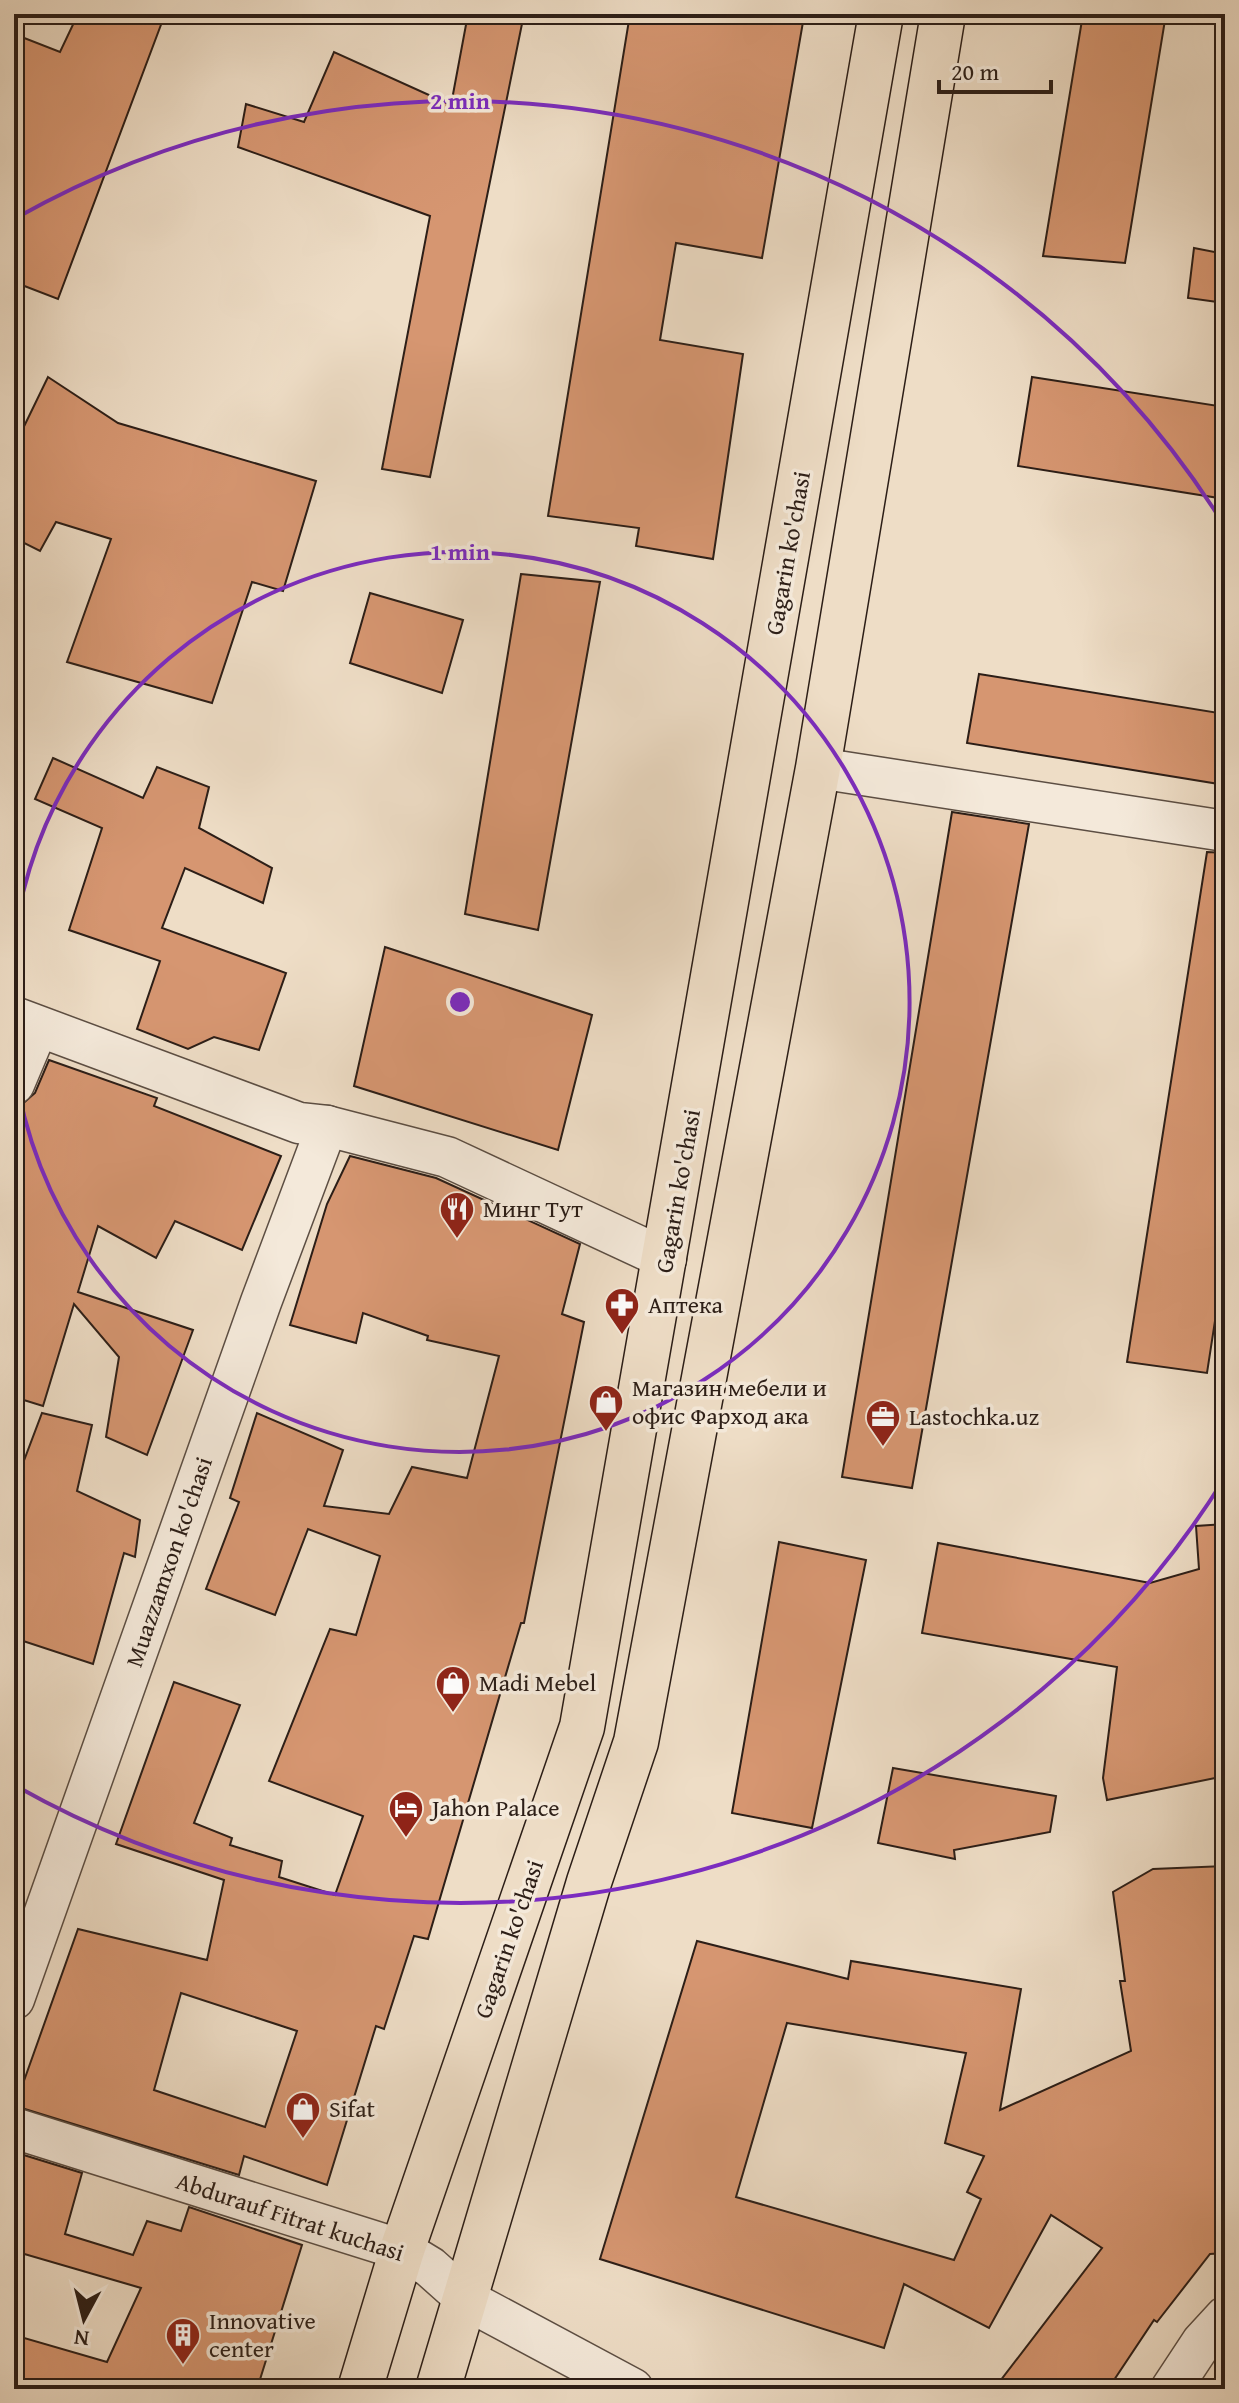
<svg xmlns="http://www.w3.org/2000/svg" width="1239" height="2403" font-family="'Gentium Book Plus',serif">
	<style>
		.building { fill: #d69671; stroke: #2c1e17; stroke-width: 2; fill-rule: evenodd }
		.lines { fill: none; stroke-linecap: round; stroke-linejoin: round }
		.minor-casing { stroke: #5c4e43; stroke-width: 43 }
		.major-casing { stroke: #2c1e17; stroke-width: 47 }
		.minor { stroke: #f4e9da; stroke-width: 40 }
		.major { stroke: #eeddc6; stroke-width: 44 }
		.ring { fill: none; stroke: #7b2cbf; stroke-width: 4 }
		.labels { text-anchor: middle; stroke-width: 7; stroke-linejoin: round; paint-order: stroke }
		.street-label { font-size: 24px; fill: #2c1e17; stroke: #f4e9da }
		.poi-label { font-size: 24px; fill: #2c1e17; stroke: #f4e9da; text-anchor: start }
		.centre { fill: #7b2cbf; stroke: #f4e9da; stroke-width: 4 }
		.ring-label { font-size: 24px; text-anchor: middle; font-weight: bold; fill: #7b2cbf; stroke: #f4e9da; stroke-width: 7; stroke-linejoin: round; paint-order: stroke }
	</style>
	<rect width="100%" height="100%" fill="#eeddc6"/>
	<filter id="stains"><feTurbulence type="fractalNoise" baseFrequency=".0025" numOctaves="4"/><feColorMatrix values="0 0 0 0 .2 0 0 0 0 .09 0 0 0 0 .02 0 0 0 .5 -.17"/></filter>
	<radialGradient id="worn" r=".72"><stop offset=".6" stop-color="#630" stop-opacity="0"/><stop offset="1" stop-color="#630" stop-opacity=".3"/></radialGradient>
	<g class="building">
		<path d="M 78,14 L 165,14 L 58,299 L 14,282 L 14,34 L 60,52 Z"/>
		<path d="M 468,14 L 524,14 L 430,477 L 382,469 L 430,216 L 238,147 L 246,104 L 304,122 L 334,52 L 451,105 Z"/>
		<path d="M 630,14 L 767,14 L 803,22 L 762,258 L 676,243 L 660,340 L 743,354 L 713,559 L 636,546 L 639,528 L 548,516 Z"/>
		<path d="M 1083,14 L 1166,14 L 1125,263 L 1043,256 Z"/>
		<path d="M 1194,248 L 1225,254 L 1225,303 L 1188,298 Z"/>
		<path d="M 48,377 L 118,423 L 316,481 L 283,591 L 252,582 L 212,703 L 67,662 L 111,539 L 56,522 L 40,551 L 14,538 L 14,447 Z"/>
		<path d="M 1032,377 L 1225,407 L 1225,499 L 1018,466 Z"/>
		<path d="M 521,574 L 600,582 L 538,930 L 465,914 Z"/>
		<path d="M 370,593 L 463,620 L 442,693 L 350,663 Z"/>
		<path d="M 979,674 L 1225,714 L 1225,785 L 967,743 Z"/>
		<path d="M 53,758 L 143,798 L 157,767 L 209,787 L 199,828 L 272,868 L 263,903 L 185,868 L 162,928 L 286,973 L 259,1050 L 214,1037 L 188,1049 L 137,1029 L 160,961 L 69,930 L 102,828 L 35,799 Z"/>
		<path d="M 952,812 L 1029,824 L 912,1488 L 842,1477 Z"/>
		<path d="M 1207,852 L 1225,853 L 1225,1256 L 1207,1373 L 1127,1362 Z"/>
		<path d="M 385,947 L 592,1015 L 558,1150 L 354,1086 Z"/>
		<path d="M 49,1060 L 157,1098 L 154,1106 L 281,1156 L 242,1250 L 175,1221 L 156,1258 L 98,1226 L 78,1292 L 193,1330 L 147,1455 L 106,1437 L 119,1357 L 74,1304 L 43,1406 L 14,1397 L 14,1120 L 20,1106 L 35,1093 Z"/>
		<path d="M 350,1156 L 436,1178 L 580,1244 L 562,1314 L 584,1322 L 524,1623 L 521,1623 L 428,1939 L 414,1936 L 384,2029 L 376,2026 L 327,2185 L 244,2156 L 239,2175 L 15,2106 L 78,1929 L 207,1960 L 224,1880 L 116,1844 L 174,1682 L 240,1705 L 194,1823 L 232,1838 L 230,1845 L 282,1861 L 279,1877 L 335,1895 L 363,1816 L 269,1781 L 330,1629 L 356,1635 L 380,1556 L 308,1529 L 275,1615 L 206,1589 L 239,1502 L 230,1498 L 257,1413 L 343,1450 L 324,1506 L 389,1514 L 412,1467 L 467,1478 L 499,1356 L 427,1340 L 428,1336 L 363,1313 L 356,1343 L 290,1325 L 327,1204 ZM 181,1993 L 297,2031 L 265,2127 L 154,2090 Z"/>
		<path d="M 42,1413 L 92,1425 L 77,1491 L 140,1520 L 135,1557 L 124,1553 L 93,1664 L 14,1638 L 14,1487 Z"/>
		<path d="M 1225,1524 L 1225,1776 L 1107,1800 L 1103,1778 L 1117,1667 L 922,1633 L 938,1543 L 1150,1583 L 1199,1569 L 1196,1526 Z"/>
		<path d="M 779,1542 L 866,1560 L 812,1828 L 732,1813 Z"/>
		<path d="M 893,1768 L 1056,1796 L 1050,1832 L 954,1850 L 955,1859 L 878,1843 Z"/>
		<path d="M 1225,1866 L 1225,2253 L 1210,2254 L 1157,2322 L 1154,2320 L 1108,2389 L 994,2389 L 1102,2248 L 1051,2215 L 989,2328 L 904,2284 L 884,2348 L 600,2259 L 697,1941 L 848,1979 L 851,1961 L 1021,1989 L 1000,2110 L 1131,2051 L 1120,1981 L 1125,1981 L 1113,1892 L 1153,1869 ZM 787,2023 L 966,2053 L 945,2143 L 984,2156 L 967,2192 L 981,2199 L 954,2260 L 736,2197 Z"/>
		<path d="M 14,2152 L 82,2173 L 65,2234 L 133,2255 L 147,2221 L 181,2231 L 189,2207 L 302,2245 L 257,2389 L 14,2389 L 14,2335 L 107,2362 L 141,2288 L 14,2251 Z"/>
	</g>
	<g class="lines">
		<g class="minor-casing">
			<g id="minor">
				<path d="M 818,768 L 1225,831"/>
				<path d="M 14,1017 L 299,1123 L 327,1126 L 447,1157 L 666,1259"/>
				<path d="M 14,1084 L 38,1027"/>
				<path d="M 14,1999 L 261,1302 L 327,1126"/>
				<path d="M 14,2128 L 402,2250 L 430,2267 L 467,2300 L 633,2389"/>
				<path d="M 1171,2389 L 1202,2342 L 1225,2317"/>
			</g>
		</g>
		<g class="major-casing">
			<g id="major">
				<path d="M 360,2389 L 402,2250 L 582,1727 L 881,14"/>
				<path d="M 438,2389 L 589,1882 L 636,1742 L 818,768 L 943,14"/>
			</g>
		</g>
		<use href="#minor" class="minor"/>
		<use href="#major" class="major"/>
	</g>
	<g class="ring">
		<path d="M14 939A450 450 0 1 1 14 1065"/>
		<path d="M1224 1479A901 901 0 0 1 16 1786M16 218A901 901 0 0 1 1224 525"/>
	</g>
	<defs>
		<g id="restaurant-pin" transform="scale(1.8)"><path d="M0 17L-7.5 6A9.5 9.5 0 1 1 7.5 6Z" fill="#8f2418" stroke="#f4e9da"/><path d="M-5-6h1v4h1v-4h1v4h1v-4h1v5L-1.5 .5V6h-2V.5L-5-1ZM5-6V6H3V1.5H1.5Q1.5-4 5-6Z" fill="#fff"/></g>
		<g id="pharmacy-pin" transform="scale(1.8)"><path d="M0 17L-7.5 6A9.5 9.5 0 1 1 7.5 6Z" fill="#8f2418" stroke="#f4e9da"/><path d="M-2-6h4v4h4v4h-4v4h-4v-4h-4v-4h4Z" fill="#fff"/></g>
		<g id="shop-pin" transform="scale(1.8)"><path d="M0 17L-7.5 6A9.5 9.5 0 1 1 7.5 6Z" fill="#8f2418" stroke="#f4e9da"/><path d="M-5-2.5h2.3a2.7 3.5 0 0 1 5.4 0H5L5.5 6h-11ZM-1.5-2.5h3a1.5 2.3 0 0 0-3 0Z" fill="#fff"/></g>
		<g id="office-pin" transform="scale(1.8)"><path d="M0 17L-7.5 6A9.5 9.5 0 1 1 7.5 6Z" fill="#8f2418" stroke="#f4e9da"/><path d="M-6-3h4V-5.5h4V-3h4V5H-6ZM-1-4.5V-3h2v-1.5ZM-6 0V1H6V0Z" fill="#fff"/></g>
		<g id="hotel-pin" transform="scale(1.8)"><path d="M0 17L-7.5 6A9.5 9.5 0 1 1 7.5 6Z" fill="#8f2418" stroke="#f4e9da"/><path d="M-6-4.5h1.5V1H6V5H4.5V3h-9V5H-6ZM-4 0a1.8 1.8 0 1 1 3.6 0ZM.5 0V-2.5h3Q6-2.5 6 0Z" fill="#fff"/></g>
		<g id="building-pin" transform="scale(1.8)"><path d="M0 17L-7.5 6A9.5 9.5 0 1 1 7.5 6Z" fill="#8f2418" stroke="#f4e9da"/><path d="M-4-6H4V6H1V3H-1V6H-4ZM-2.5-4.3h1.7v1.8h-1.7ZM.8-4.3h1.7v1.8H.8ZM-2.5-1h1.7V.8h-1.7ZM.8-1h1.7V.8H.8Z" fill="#fff"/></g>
	</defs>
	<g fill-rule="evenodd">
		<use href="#restaurant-pin" x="457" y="1209"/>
		<use href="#pharmacy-pin" x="622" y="1305"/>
		<use href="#shop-pin" x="606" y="1402"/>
		<use href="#office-pin" x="883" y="1417"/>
		<use href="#shop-pin" x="453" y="1683"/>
		<use href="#hotel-pin" x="406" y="1808"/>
		<use href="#shop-pin" x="303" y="2109"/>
		<use href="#building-pin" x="183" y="2335"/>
	</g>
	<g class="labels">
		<g class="street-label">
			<text transform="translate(788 553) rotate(-80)" y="8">Gagarin ko'chasi</text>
			<text transform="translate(678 1191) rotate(-80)" y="8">Gagarin ko'chasi</text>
			<text transform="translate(169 1562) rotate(-71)" y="8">Muazzamxon ko'chasi</text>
			<text transform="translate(509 1939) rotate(-71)" y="8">Gagarin ko'chasi</text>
			<text transform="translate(290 2217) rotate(18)" y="8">Abdurauf Fitrat kuchasi</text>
		</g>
		<g class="poi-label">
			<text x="483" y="1217">Минг Тут</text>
			<text x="648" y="1313">Аптека</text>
			<text x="632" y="1396">Магазин мебели и<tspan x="632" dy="28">офис Фарход ака</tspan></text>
			<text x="909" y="1425">Lastochka.uz</text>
			<text x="479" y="1691">Madi Mebel</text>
			<text x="432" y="1816">Jahon Palace</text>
			<text x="329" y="2117">Sifat</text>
			<text x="209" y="2329">Innovative<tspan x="209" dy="28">center</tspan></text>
		</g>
	</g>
	<circle cx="460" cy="1002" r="12" class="centre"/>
	<g class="ring-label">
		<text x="460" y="109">2 min</text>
		<text x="460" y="560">1 min</text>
	</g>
	<rect width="1239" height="2403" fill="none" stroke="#eeddc6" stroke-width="48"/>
	<rect x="16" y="16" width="1207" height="2371" fill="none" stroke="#2c1e17" stroke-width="4"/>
	<rect x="24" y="24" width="1191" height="2355" fill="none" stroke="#2c1e17" stroke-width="2"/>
	<g transform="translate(84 2319) rotate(187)" stroke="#f4e9da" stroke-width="6" paint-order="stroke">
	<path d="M0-6L14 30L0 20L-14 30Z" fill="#2c1e17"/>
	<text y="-12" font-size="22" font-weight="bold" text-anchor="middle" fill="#2c1e17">N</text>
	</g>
	<path d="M939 80v12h112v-12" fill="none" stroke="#2c1e17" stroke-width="4"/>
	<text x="951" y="80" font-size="24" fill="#2c1e17" stroke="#f4e9da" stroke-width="6" paint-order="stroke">20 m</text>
	<rect width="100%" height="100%" filter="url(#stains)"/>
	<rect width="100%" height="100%" fill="url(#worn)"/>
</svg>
